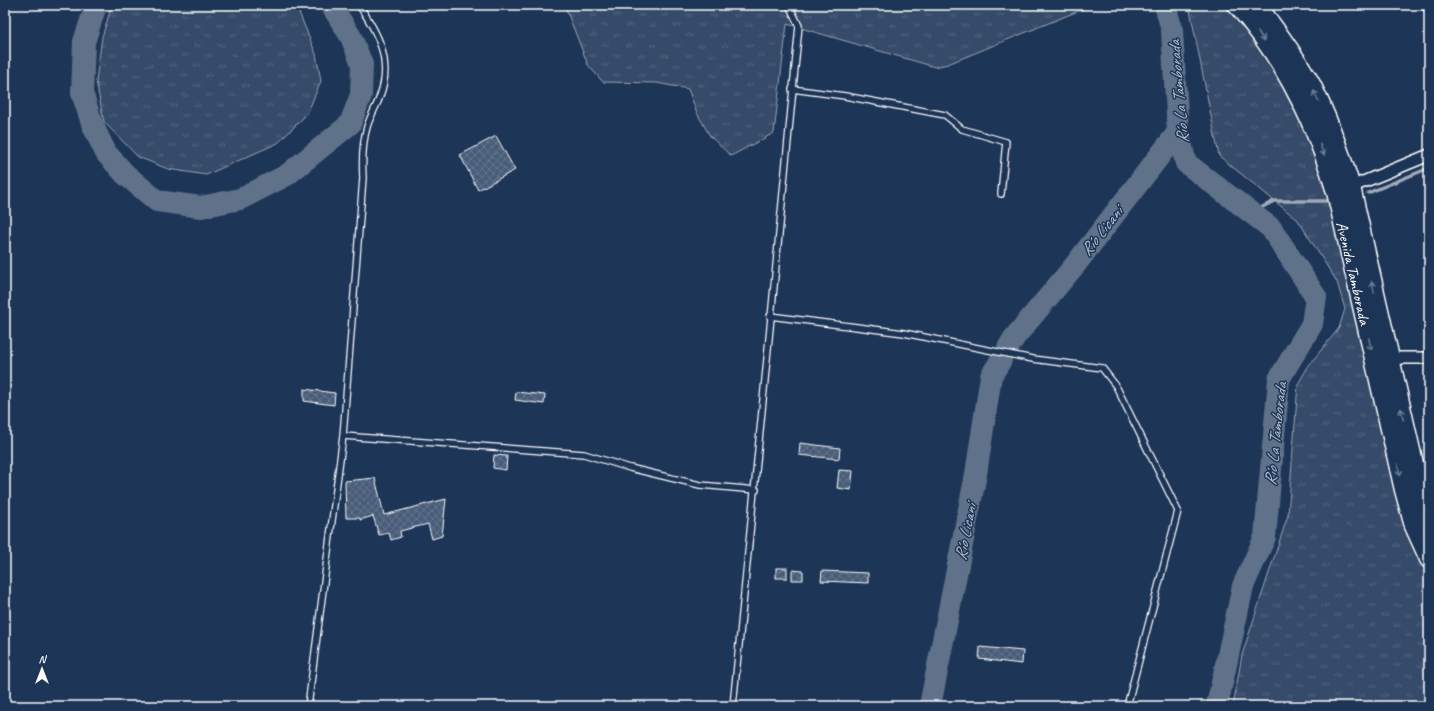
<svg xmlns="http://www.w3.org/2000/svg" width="1434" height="711" font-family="Caveat,sans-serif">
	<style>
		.grass { fill: url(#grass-tufts); stroke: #9aa5b4 }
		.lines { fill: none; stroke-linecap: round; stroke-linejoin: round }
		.stream { stroke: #a0aab8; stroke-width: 3.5 }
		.river { stroke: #617289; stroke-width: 22 }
		.building { fill: url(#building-cross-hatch); stroke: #fff }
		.lane-casing { stroke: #fff; stroke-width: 8 }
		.street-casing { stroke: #fff; stroke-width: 14 }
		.primary-casing { stroke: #fff; stroke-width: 21 }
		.lane { stroke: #1d3557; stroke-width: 5.5 }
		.street { stroke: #1d3557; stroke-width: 11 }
		.primary { stroke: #1d3557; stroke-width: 18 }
		.oneway { stroke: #6c7c92 }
		.labels { text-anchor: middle; stroke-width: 3; stroke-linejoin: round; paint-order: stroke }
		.street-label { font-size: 16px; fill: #fff; stroke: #1d3557 }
		.water-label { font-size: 17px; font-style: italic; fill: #b8c0ca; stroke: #1d3557 }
	</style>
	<defs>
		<pattern id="grass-tufts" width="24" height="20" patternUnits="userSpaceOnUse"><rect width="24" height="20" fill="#364b69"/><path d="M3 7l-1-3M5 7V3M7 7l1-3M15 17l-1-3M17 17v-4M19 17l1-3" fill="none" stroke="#546680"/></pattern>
		<pattern id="building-cross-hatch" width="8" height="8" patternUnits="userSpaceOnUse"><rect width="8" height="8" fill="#4a5d79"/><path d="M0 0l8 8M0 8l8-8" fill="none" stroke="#65758d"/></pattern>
	</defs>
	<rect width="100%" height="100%" fill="#1d3557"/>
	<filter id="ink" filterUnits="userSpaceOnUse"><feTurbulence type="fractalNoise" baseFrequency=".025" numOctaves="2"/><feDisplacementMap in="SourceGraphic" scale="8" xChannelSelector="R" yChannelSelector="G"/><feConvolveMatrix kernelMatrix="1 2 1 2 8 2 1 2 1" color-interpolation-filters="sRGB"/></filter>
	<g filter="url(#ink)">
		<g class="grass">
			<path d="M 112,5 L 296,5 L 316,54 L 321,81 L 307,114 L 278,143 L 206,175 L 168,169 L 138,157 L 104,122 L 96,81 L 102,37 Z"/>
			<path d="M 563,5 L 1093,5 L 948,64 L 935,67 L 787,24 L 774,133 L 731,156 L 710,136 L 697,113 L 688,89 L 657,83 L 603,82 L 588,65 L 566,9 Z"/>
			<path d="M 1189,5 L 1228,5 L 1246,27 L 1271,63 L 1296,108 L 1331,199 L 1409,533 L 1429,572 L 1429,706 L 1233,706 L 1242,655 L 1288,515 L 1298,384 L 1309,365 L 1339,328 L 1345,309 L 1337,282 L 1298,220 L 1219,156 Z"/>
		</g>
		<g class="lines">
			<g class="stream">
				<path d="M 1368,193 L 1429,168"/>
				<path d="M 1251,213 L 1274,201 L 1327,201"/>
			</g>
			<g class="river">
				<path d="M 96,5 L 84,42 L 82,93 L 93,126 L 106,153 L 125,174 L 157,201 L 201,207 L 240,199 L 287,175 L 350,124 L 361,95 L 362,64 L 351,37 L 331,5"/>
				<path d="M 1165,5 L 1172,30 L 1178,132 L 1186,163 L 1271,228 L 1316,297 L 1312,324 L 1279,379 L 1265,537 L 1243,586 L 1217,706"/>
				<path d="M 1008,348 L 1014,338 L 1075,265 L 1178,132"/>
				<path d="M 930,706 L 976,474 L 991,376 L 1001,360"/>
			</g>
		</g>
		<g class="building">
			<path d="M 496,136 L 515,170 L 478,190 L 460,155 Z"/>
			<path d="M 304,389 L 335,393 L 334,405 L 304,401 Z"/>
			<path d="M 516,392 L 545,395 L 544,404 L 515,400 Z"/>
			<path d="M 800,443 L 840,448 L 839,459 L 799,455 Z"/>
			<path d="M 494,455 L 507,456 L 506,470 L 493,468 Z"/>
			<path d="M 839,470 L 853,471 L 851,490 L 837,488 Z"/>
			<path d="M 375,478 L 384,515 L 446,499 L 442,536 L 432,539 L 428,524 L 400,531 L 401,537 L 391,540 L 389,533 L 379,535 L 373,516 L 360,520 L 360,518 L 346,518 L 345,481 Z"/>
			<rect x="776" y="568" width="11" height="10"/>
			<path d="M 792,570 L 803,571 L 803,580 L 792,580 Z"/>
			<path d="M 822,571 L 868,573 L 868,583 L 821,581 Z"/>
			<path d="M 980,647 L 1023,651 L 1022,664 L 979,659 Z"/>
		</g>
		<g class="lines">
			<g class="lane-casing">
				<g id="lane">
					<path d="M 792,89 L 845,96 L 945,115 L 962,129 L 1006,142 L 1001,194"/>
					<path d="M 770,316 L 904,333 L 1033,359 L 1102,368 L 1116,386 L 1178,511 L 1127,706"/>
					<path d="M 343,436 L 584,454 L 630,468 L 700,485 L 756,490"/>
					<path d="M 308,706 L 343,436 L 363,178 C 362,160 362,144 367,127 C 370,116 377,106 380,96 C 393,61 378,33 359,5"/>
					<path d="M 733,706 C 757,479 776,253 799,26 L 789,5"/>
				</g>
			</g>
			<g class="street-casing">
				<g id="street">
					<path d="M 1427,5 L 1429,6"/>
					<path d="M 1351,187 L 1429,155"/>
					<path d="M 1389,358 L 1429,358"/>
				</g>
			</g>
			<g class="primary-casing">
				<g id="primary">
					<path d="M 1237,5 C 1284,58 1316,124 1336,192 L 1404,490 L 1414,526 L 1429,559"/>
					<path d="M 1257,5 C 1276,30 1295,56 1311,84 C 1328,117 1340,152 1351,187 L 1420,490 L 1429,519"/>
				</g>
			</g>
			<use href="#lane" class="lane"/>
			<use href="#street" class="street"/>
			<use href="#primary" class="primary"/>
		</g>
		<defs><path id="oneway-shaft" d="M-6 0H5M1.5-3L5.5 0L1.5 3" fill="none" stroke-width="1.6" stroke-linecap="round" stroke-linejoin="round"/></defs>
		<g class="oneway">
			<use href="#oneway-shaft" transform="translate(1261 36) rotate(57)"/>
			<use href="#oneway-shaft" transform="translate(1316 96) rotate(-115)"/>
			<use href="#oneway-shaft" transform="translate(1322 150) rotate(68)"/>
			<use href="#oneway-shaft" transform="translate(1373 287) rotate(-103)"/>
			<use href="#oneway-shaft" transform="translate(1370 344) rotate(78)"/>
			<use href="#oneway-shaft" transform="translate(1402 414) rotate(-103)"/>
			<use href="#oneway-shaft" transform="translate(1399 470) rotate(77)"/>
		</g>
	</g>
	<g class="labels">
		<g class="street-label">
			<text transform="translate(1354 273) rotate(77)" y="6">Avenida Tamborada</text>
		</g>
		<g class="water-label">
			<text transform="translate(1178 92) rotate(-95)" y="6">Río La Tamborada</text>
			<text transform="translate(1101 231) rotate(-52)" y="6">Río Licani</text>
			<text transform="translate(1275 434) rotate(-84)" y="6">Río La Tamborada</text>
			<text transform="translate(965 532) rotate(-79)" y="6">Río Licani</text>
		</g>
	</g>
	<rect width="1434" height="711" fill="none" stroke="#1d3557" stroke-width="20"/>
	<rect x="10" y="10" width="1414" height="691" fill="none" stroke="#fff" stroke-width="1.5" filter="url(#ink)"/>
	<g transform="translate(42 669)" stroke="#1d3557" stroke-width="3" paint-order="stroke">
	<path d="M0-3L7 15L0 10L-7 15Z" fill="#ffffff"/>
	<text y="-6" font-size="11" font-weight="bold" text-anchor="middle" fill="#ffffff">N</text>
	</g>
</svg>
